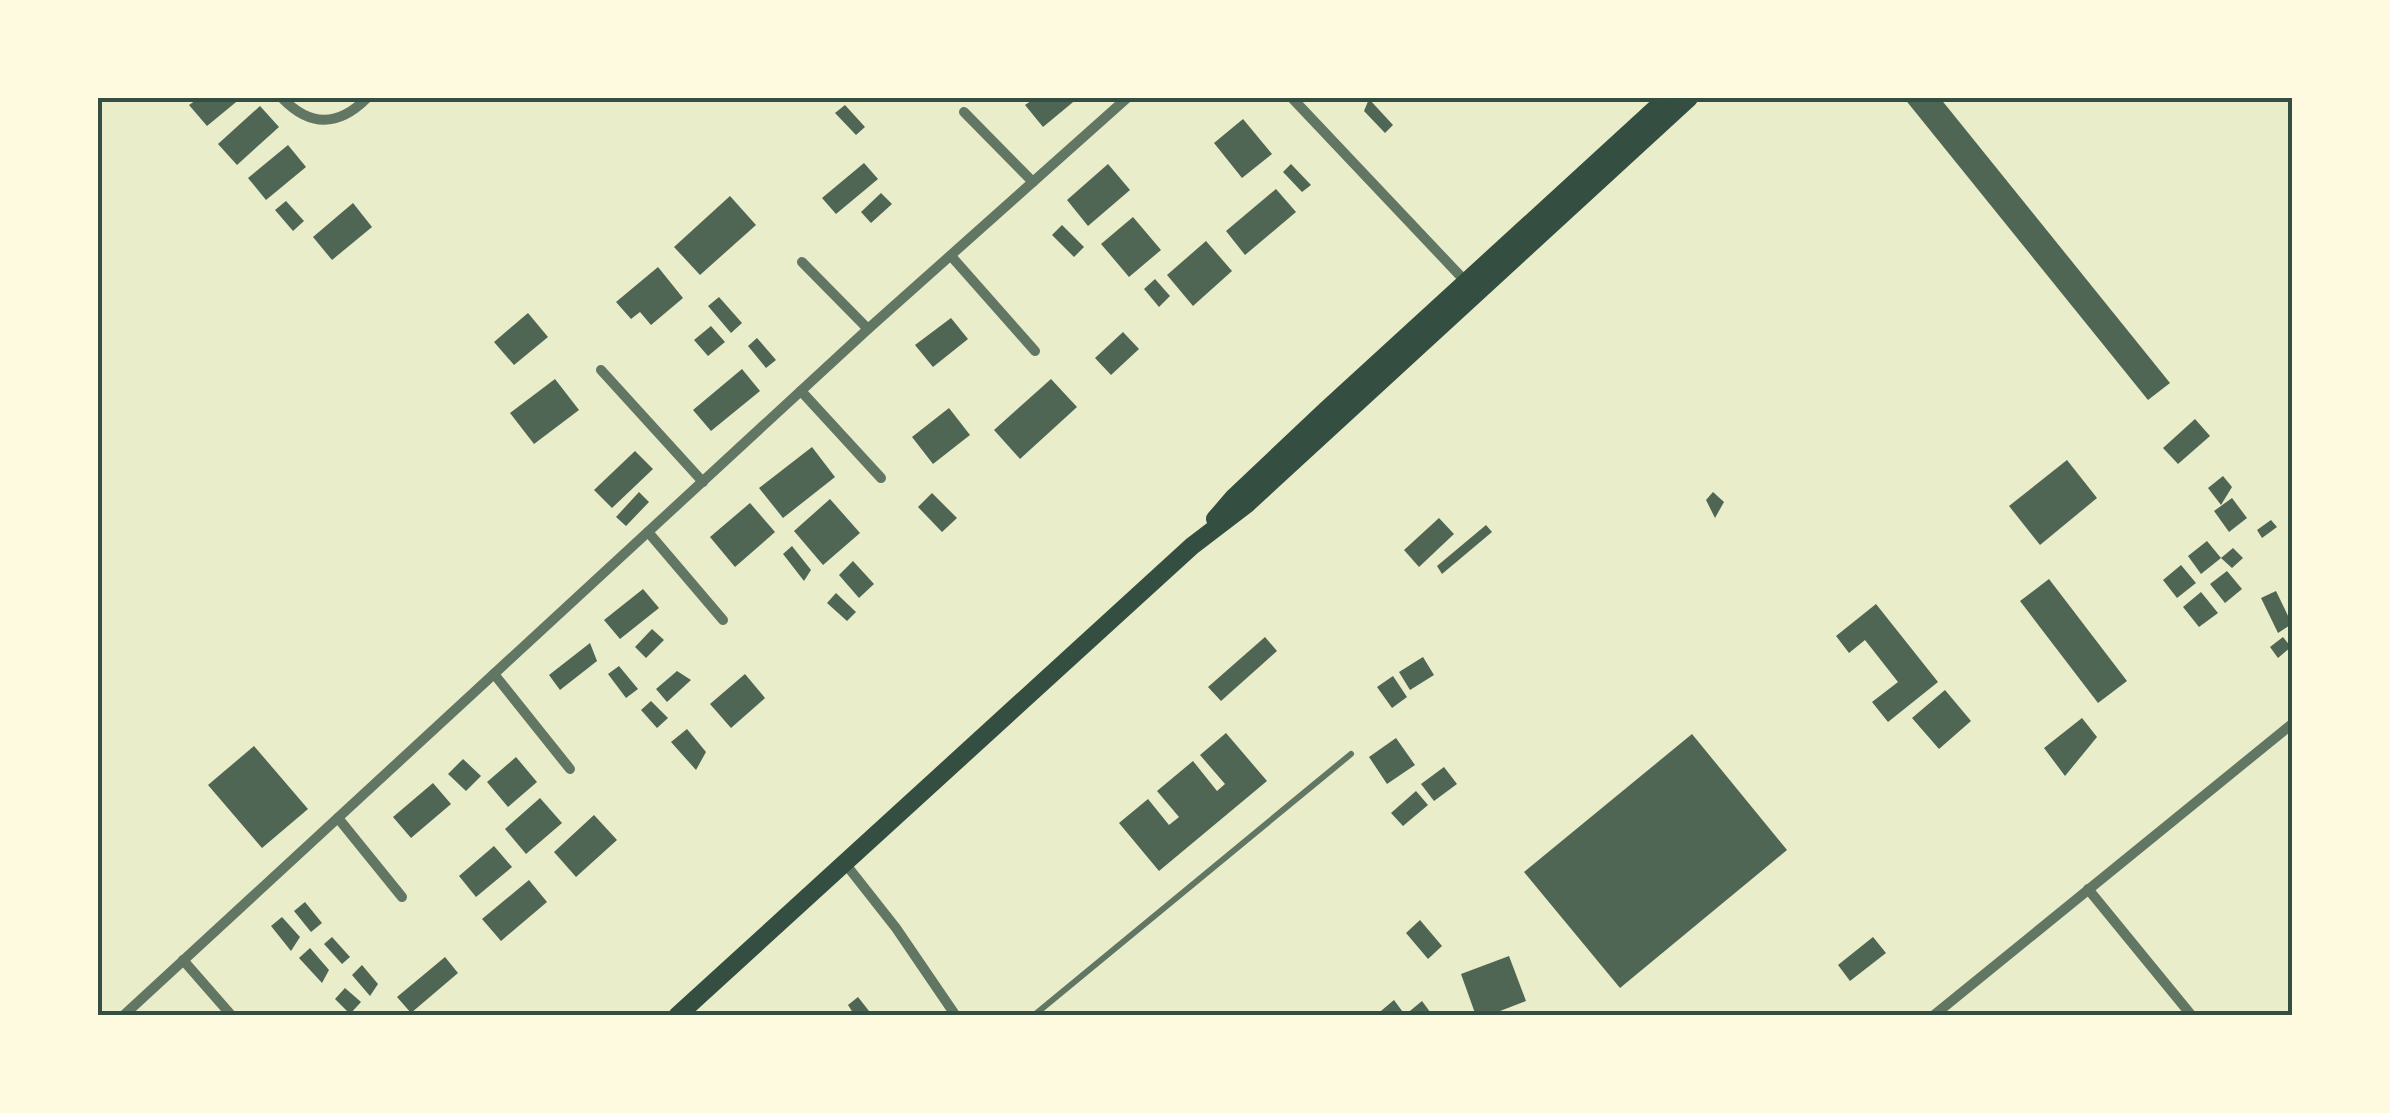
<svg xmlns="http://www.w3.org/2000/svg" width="2390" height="1113" font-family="'Sofia Sans Condensed',sans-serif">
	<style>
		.building { fill: #4f6655 }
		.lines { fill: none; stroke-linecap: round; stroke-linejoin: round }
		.service { stroke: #617663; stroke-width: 6 }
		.minor { stroke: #617663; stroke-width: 10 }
		.secondary { stroke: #344e41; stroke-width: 18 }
		.neatline { fill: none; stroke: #344e41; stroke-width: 4 }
	</style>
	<rect width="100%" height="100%" fill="#e9edc9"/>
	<g class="building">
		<path d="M 199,98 L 241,98 L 207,126 L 189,105 Z"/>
		<path d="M 1035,98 L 1078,98 L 1043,127 L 1025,105 Z"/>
		<path d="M 1904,98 L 1940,98 L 2170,383 L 2148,400 Z"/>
		<path d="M 1369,99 L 1393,125 L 1385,133 L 1364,111 Z"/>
		<path d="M 845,105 L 865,127 L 856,135 L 835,113 Z"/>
		<path d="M 260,106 L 279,127 L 237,165 L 218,144 Z"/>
		<path d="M 1243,119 L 1272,154 L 1242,178 L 1214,143 Z"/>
		<path d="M 288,145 L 306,167 L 266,200 L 248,178 Z"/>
		<path d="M 864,163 L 878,179 L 836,214 L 822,198 Z"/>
		<path d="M 1108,164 L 1130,190 L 1088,226 L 1067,200 Z"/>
		<path d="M 1291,164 L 1311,185 L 1302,192 L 1283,172 Z"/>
		<path d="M 1276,189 L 1296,212 L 1245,255 L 1226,231 Z"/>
		<path d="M 881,193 L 892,204 L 871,223 L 861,212 Z"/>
		<path d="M 730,196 L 756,225 L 700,275 L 674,247 Z"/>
		<path d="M 286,201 L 304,221 L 293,231 L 275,210 Z"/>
		<path d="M 353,203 L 372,227 L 332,260 L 313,237 Z"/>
		<path d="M 1133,217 L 1161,250 L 1129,277 L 1101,244 Z"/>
		<path d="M 1062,225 L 1084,247 L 1074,257 L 1052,235 Z"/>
		<path d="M 1206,241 L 1232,271 L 1193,306 L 1167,275 Z"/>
		<path d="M 658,267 L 683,298 L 651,325 L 640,312 L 631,319 L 616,302 Z"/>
		<path d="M 1155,279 L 1170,296 L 1159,307 L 1144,289 Z"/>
		<path d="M 719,297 L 742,323 L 731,333 L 708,306 Z"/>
		<path d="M 528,313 L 548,337 L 514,365 L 494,342 Z"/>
		<path d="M 951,318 L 968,339 L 933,367 L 915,345 Z"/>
		<path d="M 711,326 L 725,342 L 708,356 L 694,340 Z"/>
		<path d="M 1123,332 L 1139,349 L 1111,375 L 1095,358 Z"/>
		<path d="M 757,338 L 776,360 L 766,368 L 748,346 Z"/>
		<path d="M 742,369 L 760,391 L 711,431 L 693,410 Z"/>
		<path d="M 555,379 L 579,410 L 534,444 L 510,413 Z"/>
		<path d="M 1051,379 L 1077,407 L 1020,459 L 994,430 Z"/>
		<path d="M 949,408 L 970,435 L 933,464 L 912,437 Z"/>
		<path d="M 2195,419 L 2210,436 L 2178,464 L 2163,448 Z"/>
		<path d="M 812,447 L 835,477 L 783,518 L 759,488 Z"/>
		<path d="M 635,451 L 653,469 L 612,508 L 594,490 Z"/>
		<path d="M 2067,460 L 2097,498 L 2040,545 L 2009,506 Z"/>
		<path d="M 2223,476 L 2232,487 L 2221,505 L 2208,488 Z"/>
		<path d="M 639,492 L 649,502 L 626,526 L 616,517 Z"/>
		<path d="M 1713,492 L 1724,502 L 1715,518 L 1706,500 Z"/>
		<path d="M 932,493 L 957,518 L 942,532 L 918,507 Z"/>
		<path d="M 2232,498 L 2247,518 L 2229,532 L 2214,511 Z"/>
		<path d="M 830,499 L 860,533 L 823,565 L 794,531 Z"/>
		<path d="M 750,503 L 775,532 L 735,567 L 710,537 Z"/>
		<path d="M 1439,518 L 1454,534 L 1419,567 L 1404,550 Z"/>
		<path d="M 2271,520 L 2277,527 L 2262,538 L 2257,530 Z"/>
		<path d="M 1486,525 L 1492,532 L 1442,574 L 1437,566 Z"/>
		<path d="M 2207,541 L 2221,558 L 2201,574 L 2188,556 Z"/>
		<path d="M 792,546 L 811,570 L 804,581 L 783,554 Z"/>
		<path d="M 2233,548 L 2243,558 L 2232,568 L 2221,558 Z"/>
		<path d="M 853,561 L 874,584 L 859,598 L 839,575 Z"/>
		<path d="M 2181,565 L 2196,583 L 2177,598 L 2163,580 Z"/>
		<path d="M 2227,571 L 2242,589 L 2225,603 L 2210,584 Z"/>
		<path d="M 2049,579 L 2127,681 L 2098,703 L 2020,601 Z"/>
		<path d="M 643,589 L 659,608 L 620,639 L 604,620 Z"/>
		<path d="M 2276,591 L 2292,624 L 2278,633 L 2261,598 Z"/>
		<path d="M 2201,592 L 2218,613 L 2199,627 L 2183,607 Z"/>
		<path d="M 836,593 L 856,612 L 847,621 L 827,603 Z"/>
		<path d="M 1876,604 L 1938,682 L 1888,722 L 1872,702 L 1898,682 L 1865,640 L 1849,653 L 1836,636 Z"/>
		<path d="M 652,629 L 664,640 L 646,658 L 635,647 Z"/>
		<path d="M 1265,637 L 1277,651 L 1221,701 L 1208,687 Z"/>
		<path d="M 2283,637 L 2291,647 L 2278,658 L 2270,647 Z"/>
		<path d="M 590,643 L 597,661 L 560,690 L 549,675 Z"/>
		<path d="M 1423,657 L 1434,675 L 1410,690 L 1399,672 Z"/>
		<path d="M 619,666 L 638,689 L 626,698 L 608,674 Z"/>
		<path d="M 677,671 L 691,680 L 667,702 L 656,689 Z"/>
		<path d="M 745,674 L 765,698 L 731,728 L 710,704 Z"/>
		<path d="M 1393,676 L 1407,697 L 1392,708 L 1377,687 Z"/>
		<path d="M 1945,690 L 1971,721 L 1939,749 L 1912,718 Z"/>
		<path d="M 651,701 L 668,718 L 657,728 L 641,710 Z"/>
		<path d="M 2082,718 L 2097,737 L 2065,776 L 2044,748 Z"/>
		<path d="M 687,729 L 706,752 L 696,770 L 671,742 Z"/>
		<path d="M 1226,733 L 1267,781 L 1159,871 L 1119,823 L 1148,799 L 1169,825 L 1179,817 L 1157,791 L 1193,761 L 1217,791 L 1225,784 L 1200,755 Z"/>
		<path d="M 1692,734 L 1787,850 L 1620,988 L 1524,872 Z"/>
		<path d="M 1396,738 L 1415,765 L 1387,784 L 1369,757 Z"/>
		<path d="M 254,746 L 308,809 L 262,848 L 208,785 Z"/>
		<path d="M 516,757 L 537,782 L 508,807 L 487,782 Z"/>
		<path d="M 463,759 L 481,776 L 466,791 L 448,774 Z"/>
		<path d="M 1444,767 L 1457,784 L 1434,801 L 1421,784 Z"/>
		<path d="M 433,783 L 451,804 L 411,838 L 393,817 Z"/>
		<path d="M 1416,791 L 1428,805 L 1403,826 L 1391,813 Z"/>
		<path d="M 540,798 L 562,823 L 526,854 L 505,829 Z"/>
		<path d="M 594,815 L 617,840 L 576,877 L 554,852 Z"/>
		<path d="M 494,846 L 512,867 L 476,897 L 459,876 Z"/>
		<path d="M 529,880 L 547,902 L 501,941 L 482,919 Z"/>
		<path d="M 305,902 L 322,923 L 311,932 L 294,911 Z"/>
		<path d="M 282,917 L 300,937 L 291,951 L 271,926 Z"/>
		<path d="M 1420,920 L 1442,946 L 1428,959 L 1406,933 Z"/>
		<path d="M 332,937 L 350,957 L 342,964 L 324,944 Z"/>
		<path d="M 1873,937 L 1886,953 L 1850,981 L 1838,965 Z"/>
		<path d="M 310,948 L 329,970 L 322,983 L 299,958 Z"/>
		<path d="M 1509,956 L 1526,1001 L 1487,1016 L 1476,1016 L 1461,974 Z"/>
		<path d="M 445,957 L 458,973 L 411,1013 L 397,997 Z"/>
		<path d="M 362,965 L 378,984 L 370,996 L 352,975 Z"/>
		<path d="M 345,988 L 361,1002 L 350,1014 L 335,999 Z"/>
		<path d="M 858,997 L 869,1011 L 863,1016 L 855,1016 L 848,1005 Z"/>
		<path d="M 1394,1000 L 1405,1015 L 1422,1001 L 1433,1016 L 1375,1016 Z"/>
	</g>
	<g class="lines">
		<path class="service" d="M 1033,1016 L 1351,754"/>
		<g class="minor">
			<path d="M 282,98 C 310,127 338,127 367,98"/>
			<path d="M 1292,98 L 1467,283"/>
			<path d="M 964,112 L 1033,182"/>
			<path d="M 951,256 L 1035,351"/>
			<path d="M 802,262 L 868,329"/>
			<path d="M 601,370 L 703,482"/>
			<path d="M 801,391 L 881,478"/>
			<path d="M 648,532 L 723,620"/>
			<path d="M 494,674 L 570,769"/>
			<path d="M 338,818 L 402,897"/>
			<path d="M 844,862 L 896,928 L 956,1016"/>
			<path d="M 2088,889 L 2192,1016"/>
			<path d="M 183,960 L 232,1016"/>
			<path d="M 123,1016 L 868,329 L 1127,98"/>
			<path d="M 1933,1016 L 2292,724"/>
		</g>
		<g class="secondary">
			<path d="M 1215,519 L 1234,497 L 1326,410 L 1667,98"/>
			<path d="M 677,1016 L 1192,546 L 1247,504 L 1689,98"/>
		</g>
	</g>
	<rect width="2390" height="1113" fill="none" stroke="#fefae0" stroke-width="200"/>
	<rect x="100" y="100" width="2190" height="913" class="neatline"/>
</svg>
